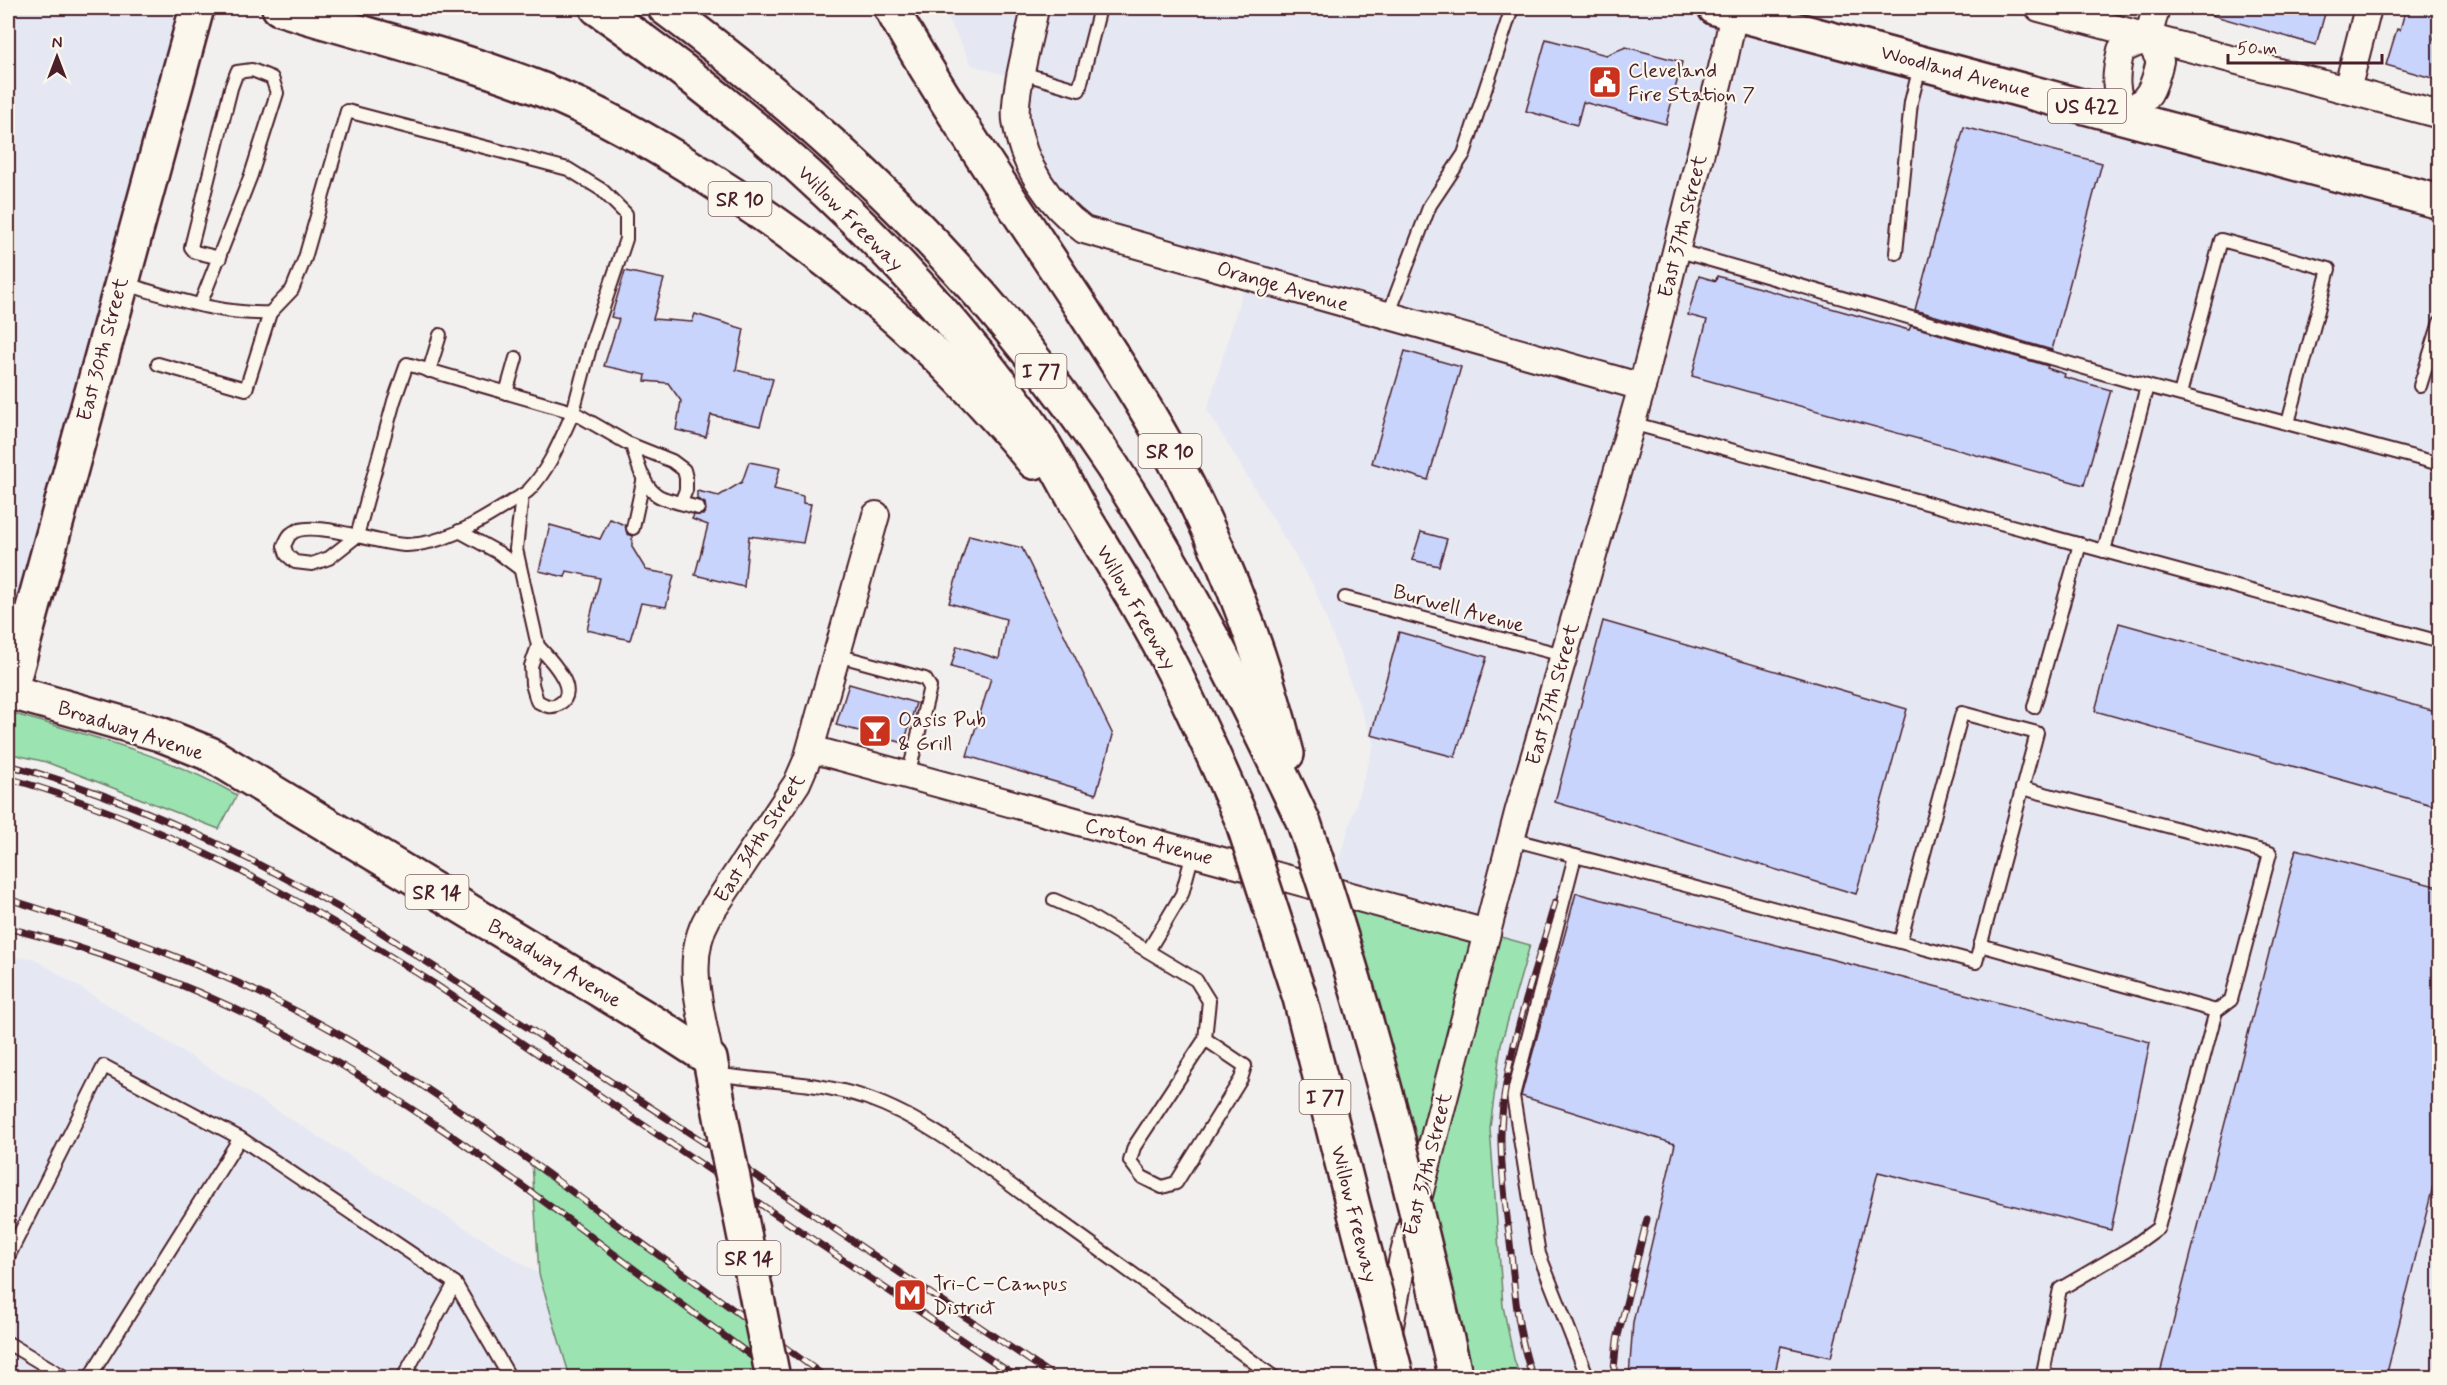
<svg xmlns="http://www.w3.org/2000/svg" width="2447" height="1385" font-family="Mynerve,sans-serif">
	<style>
		.built { fill: #e5e8f3 }
		.green { fill: #9be3b1; stroke: #72816e; stroke-width: 1.5 }
		.building { fill: #c8d4fc; stroke: #4a1f2b; stroke-width: 1.5 }
		.lines { fill: none; stroke-linecap: round; stroke-linejoin: round }
		.service-casing { stroke: #4a1f2b; stroke-width: 16 }
		.minor-casing { stroke: #4a1f2b; stroke-width: 30 }
		.secondary-casing { stroke: #4a1f2b; stroke-width: 38 }
		.primary-casing { stroke: #4a1f2b; stroke-width: 38 }
		.motorway-casing { stroke: #4a1f2b; stroke-width: 38 }
		.service { stroke: #fbf7ec; stroke-width: 12 }
		.minor { stroke: #fbf7ec; stroke-width: 26 }
		.secondary { stroke: #fbf7ec; stroke-width: 33 }
		.primary { stroke: #fbf7ec; stroke-width: 33 }
		.motorway { stroke: #fbf7ec; stroke-width: 33 }
		.rail-casing { stroke: #4a1f2b; stroke-width: 7 }
		.rail { stroke: #fbf7ec; stroke-width: 4.5; stroke-dasharray: 14; stroke-linecap: butt }
		.primary-bridge-casing { stroke: #4a1f2b; stroke-width: 38; stroke-linecap: butt }
		.motorway-bridge-casing { stroke: #4a1f2b; stroke-width: 38; stroke-linecap: butt }
		.primary-bridge { stroke: #fbf7ec; stroke-width: 33 }
		.motorway-bridge { stroke: #fbf7ec; stroke-width: 33 }
		.labels { text-anchor: middle; stroke-width: 4.5; stroke-linejoin: round; paint-order: stroke }
		.shield { fill: #fbf7ec; stroke: #7f6065; stroke-width: 1.5 }
		.shield-label { font-size: 20px; font-weight: bold; fill: #4a1f2b }
		.poi-label { font-size: 21px; fill: #4a1f2b; stroke: #fbf7ec; text-anchor: start }
		.street-label { font-size: 21px; fill: #4a1f2b; stroke: #fbf7ec }
	</style>
	<rect width="100%" height="100%" fill="#f1f0ef"/>
	<filter id="ink" filterUnits="userSpaceOnUse"><feTurbulence type="fractalNoise" baseFrequency=".0167" numOctaves="2"/><feDisplacementMap in="SourceGraphic" scale="12" xChannelSelector="R" yChannelSelector="G"/><feConvolveMatrix kernelMatrix="1 2 1 2 8 2 1 2 1" color-interpolation-filters="sRGB"/></filter>
	<g filter="url(#ink)">
		<g class="built">
			<path d="M 8,8 L 197,8 L 8,691 Z"/>
			<path d="M 943,8 L 1715,8 L 2439,202 L 2439,1377 L 1520,1377 L 1514,1359 L 1503,1306 L 1490,1128 L 1501,1044 L 1530,945 L 1330,890 L 1374,744 L 1314,587 L 1207,410 L 1247,276 L 1085,230 L 1032,172 L 1020,80 L 972,65 Z"/>
			<path d="M 8,957 L 33,958 L 704,1377 L 8,1378 Z"/>
		</g>
		<g class="green">
			<path d="M 8,712 C 85,734 167,755 237,795 L 219,829 L 46,762 L 8,753 Z"/>
			<path d="M 1330,890 L 1530,945 L 1501,1044 L 1490,1128 L 1503,1306 L 1514,1359 L 1520,1377 L 1456,1377 Z"/>
			<path d="M 532,1162 L 764,1331 L 773,1377 L 570,1377 L 539,1274 Z"/>
		</g>
		<g class="building">
			<path d="M 2202,8 L 2317,8 L 2326,10 L 2316,45 L 2201,12 Z"/>
			<path d="M 2406,8 L 2439,8 L 2439,17 L 2434,39 L 2439,41 L 2439,80 L 2386,65 L 2397,29 L 2400,30 Z"/>
			<path d="M 1546,39 L 1606,55 L 1626,47 L 1682,62 L 1666,124 L 1583,102 L 1577,125 L 1526,111 Z"/>
			<path d="M 1964,127 L 2102,163 L 2052,350 L 1915,310 Z"/>
			<path d="M 625,271 L 664,279 L 653,319 L 692,322 L 695,314 L 744,329 L 736,370 L 773,379 L 760,426 L 711,415 L 706,437 L 676,430 L 681,401 L 668,383 L 645,381 L 646,375 L 604,366 L 619,319 L 611,317 Z"/>
			<path d="M 1699,276 L 1716,281 L 1717,276 L 1909,330 L 1911,326 L 2048,366 L 2047,368 L 2065,374 L 2064,377 L 2111,390 L 2084,485 L 1692,376 L 1707,320 L 1688,315 Z"/>
			<path d="M 1405,351 L 1461,367 L 1428,480 L 1372,463 Z"/>
			<path d="M 749,462 L 780,468 L 774,489 L 803,496 L 803,503 L 811,504 L 803,543 L 749,536 L 744,587 L 695,575 L 708,525 L 692,519 L 694,515 L 703,515 L 706,510 L 705,503 L 697,499 L 697,491 L 719,496 L 742,482 Z"/>
			<path d="M 610,519 L 625,525 L 627,534 L 632,536 L 632,547 L 646,570 L 674,575 L 666,607 L 641,603 L 630,640 L 587,630 L 600,578 L 567,571 L 565,577 L 539,571 L 550,525 L 600,539 Z"/>
			<path d="M 1421,532 L 1447,539 L 1439,566 L 1412,560 Z"/>
			<path d="M 969,535 L 1022,548 L 1113,735 L 1096,794 L 967,756 L 991,678 L 951,667 L 957,646 L 999,659 L 1006,619 L 949,603 Z"/>
			<path d="M 1603,621 L 1907,709 L 1856,894 L 1555,802 Z"/>
			<path d="M 2119,623 L 2439,712 L 2439,807 L 2095,711 Z"/>
			<path d="M 1399,632 L 1487,657 L 1455,757 L 1371,735 Z"/>
			<path d="M 849,684 L 916,703 L 904,743 L 836,725 Z"/>
			<path d="M 2296,849 L 2439,887 L 2439,1162 L 2386,1377 L 2159,1377 Z"/>
			<path d="M 1576,893 L 2150,1042 L 2111,1230 L 1878,1172 L 1831,1357 L 1781,1346 L 1774,1377 L 1629,1377 L 1633,1322 L 1675,1144 L 1521,1096 Z"/>
		</g>
		<g class="lines">
			<g class="service-casing">
				<g id="service">
					<path d="M 1022,73 L 1079,90 L 1100,8"/>
					<path d="M 1676,250 L 2147,386"/>
					<path d="M 1896,253 L 1911,102 L 1921,63"/>
					<path d="M 122,283 C 171,297 219,315 270,313 L 292,290 L 305,258 L 347,111 L 568,169 L 602,190 L 626,214 L 626,239 L 591,344 L 573,412 L 571,417 C 560,441 549,469 530,489 C 525,495 515,499 508,504 C 477,523 445,544 407,545 C 382,546 309,517 291,534 C 288,536 286,542 284,546 L 287,555 L 295,562 L 312,564 L 329,558 L 357,536 L 394,401 L 407,364 L 573,412 L 627,443 L 672,461 L 684,470 L 686,478 L 686,490 L 681,502"/>
					<path d="M 200,305 L 251,175 L 277,93 L 272,78 L 252,70 L 237,72 L 231,88 L 191,247 L 195,252 L 220,258"/>
					<path d="M 1388,316 L 1430,205 L 1464,154 L 1512,8"/>
					<path d="M 158,364 L 246,389 L 270,313"/>
					<path d="M 429,371 L 440,335"/>
					<path d="M 2420,386 L 2440,322"/>
					<path d="M 506,393 L 516,358"/>
					<path d="M 2180,394 L 2221,240 L 2329,269 L 2288,423"/>
					<path d="M 1631,423 L 2440,642"/>
					<path d="M 632,445 C 637,461 642,485 657,495 C 665,501 688,504 698,508"/>
					<path d="M 522,495 L 516,549 L 538,646 L 531,666 L 532,684 L 537,701 C 544,705 551,709 559,704 C 582,691 548,657 538,646"/>
					<path d="M 633,528 L 644,477"/>
					<path d="M 459,531 L 499,553 L 519,568"/>
					<path d="M 2104,551 L 2147,386 L 2440,464"/>
					<path d="M 1345,598 L 1563,655"/>
					<path d="M 837,655 L 925,679 L 930,687 L 908,776"/>
					<path d="M 2034,707 L 2080,544"/>
					<path d="M 2022,788 L 2270,853 L 2231,1000 L 2216,1011"/>
					<path d="M 1511,839 L 1976,962 L 2037,733 L 1962,713 L 1900,942"/>
					<path d="M 1575,856 L 1513,1096 L 1539,1254 L 1588,1378"/>
					<path d="M 1054,900 L 1086,914 L 1196,980 L 1209,1001 L 1205,1039 L 1134,1147 L 1130,1161 L 1142,1177 L 1162,1187 L 1176,1183 L 1241,1079 L 1245,1066 L 1205,1039"/>
					<path d="M 1980,945 L 2216,1011 L 2158,1228 L 2132,1247 L 2060,1289 L 2042,1378"/>
					<path d="M 1148,951 L 1182,894 L 1193,853"/>
					<path d="M 714,1074 C 765,1082 818,1081 867,1098 C 930,1120 985,1167 1039,1206 C 1118,1263 1197,1320 1275,1378"/>
					<path d="M 8,1257 L 104,1066 L 240,1138"/>
					<path d="M 8,1343 L 66,1378"/>
					<path d="M 89,1378 L 240,1138 L 455,1283 L 510,1378"/>
					<path d="M 403,1378 L 455,1283"/>
				</g>
			</g>
			<g class="minor-casing">
				<g id="minor">
					<path d="M 1035,8 C 1030,36 1013,93 1016,120 C 1022,165 1049,204 1084,230 L 1642,387"/>
					<path d="M 2039,8 L 2440,115"/>
					<path d="M 2148,38 L 2121,50 C 2114,79 2115,88 2124,116 C 2150,98 2153,91 2160,61 L 2148,38 L 2156,8"/>
					<path d="M 2347,90 L 2368,8"/>
					<path d="M 811,749 L 1487,933"/>
					<path d="M 710,1059 C 702,1013 683,960 708,917 L 797,783 L 807,760 L 876,515"/>
					<path d="M 1388,1336 L 1403,1257 L 1518,813 L 1642,387 L 1725,56 L 1734,13 L 1733,8"/>
				</g>
			</g>
			<g class="secondary-casing">
				<path id="secondary" d="M 10,692 L 197,8"/>
			</g>
			<g class="primary-casing">
				<g id="primary">
					<path d="M 1715,8 L 2440,202"/>
					<path d="M 8,691 L 160,734 L 210,754 L 659,1026 L 710,1059 L 725,1138"/>
				</g>
			</g>
			<g class="motorway-casing">
				<g id="motorway">
					<path d="M 279,8 C 367,36 457,56 543,90 C 599,112 652,143 703,175 C 830,255 939,345 1034,462"/>
					<path d="M 597,8 C 758,119 904,252 1021,410 C 1045,442 1063,480 1083,515 C 1115,568 1148,620 1176,676 C 1199,723 1221,772 1242,820"/>
					<path d="M 665,8 C 837,135 993,288 1112,466 C 1186,580 1246,700 1304,823 L 1310,841"/>
					<path d="M 891,8 C 949,111 1016,208 1081,307 C 1111,354 1143,401 1169,450 C 1221,547 1261,648 1287,754"/>
				</g>
			</g>
			<use href="#service" class="service"/>
			<use href="#minor" class="minor"/>
			<use href="#secondary" class="secondary"/>
			<use href="#primary" class="primary"/>
			<use href="#motorway" class="motorway"/>
			<g class="rail-casing">
				<g id="rail">
					<path d="M 8,765 C 137,799 258,860 373,927 L 756,1176 L 1056,1378"/>
					<path d="M 8,778 C 165,823 296,896 433,983 L 1018,1378"/>
					<path d="M 8,899 C 115,932 220,969 319,1023 C 417,1077 508,1144 598,1211 C 674,1267 751,1322 827,1378"/>
					<path d="M 8,928 C 101,951 193,986 278,1030 C 386,1086 484,1157 581,1229 C 647,1279 714,1328 781,1378"/>
					<path d="M 1533,1378 C 1518,1336 1515,1296 1511,1252 C 1507,1214 1501,1176 1501,1138 C 1501,1065 1535,973 1555,902"/>
					<path d="M 1613,1378 L 1617,1340 L 1647,1219"/>
				</g>
			</g>
			<use href="#rail" class="rail"/>
			<g class="primary-bridge-casing">
				<path id="primary-bridge" d="M 725,1138 L 773,1378"/>
			</g>
			<g class="motorway-bridge-casing">
				<g id="motorway-bridge">
					<path d="M 1242,820 L 1300,998 L 1397,1378"/>
					<path d="M 1310,841 C 1370,1017 1414,1197 1456,1378"/>
				</g>
			</g>
			<use href="#primary-bridge" class="primary-bridge"/>
			<use href="#motorway-bridge" class="motorway-bridge"/>
		</g>
	</g>
	<defs>
		<g id="civic-square" transform="scale(1.725)"><rect x="-9" y="-9" width="18" height="18" rx="4" fill="#c8321e" stroke="#fbf7ec"/><path d="M-.6-6.5H3V-4.5H.6V-3L4-1V1h2V6H-6V1h2V-1L-.6-3ZM-1.2 2.5V6h2.4V2.5Z" fill="#fff"/></g>
		<g id="bar-square" transform="scale(1.725)"><rect x="-9" y="-9" width="18" height="18" rx="4" fill="#c8321e" stroke="#fbf7ec"/><path d="M-6-5H6L.8 .8V4.5H3.5V6h-7V4.5H-.8V.8Z" fill="#fff"/></g>
		<g id="metro-square" transform="scale(1.725)"><rect x="-9" y="-9" width="18" height="18" rx="4" fill="#c8321e" stroke="#fbf7ec"/><path d="M-5.5 5V-5H-3L0 0L3-5H5.5V5H3V-.5L0 4L-3-.5V5Z" fill="#fff"/></g>
	</defs>
	<g fill-rule="evenodd">
		<use href="#civic-square" x="1605" y="82"/>
		<use href="#bar-square" x="875" y="731"/>
		<use href="#metro-square" x="910" y="1295"/>
	</g>
	<g class="labels">
		<g class="shield">
			<rect x="2048" y="89" width="78" height="34" rx="4.5"/>
			<rect x="708.5" y="182" width="63" height="34" rx="4.5"/>
			<rect x="1015.5" y="354" width="51" height="34" rx="4.5"/>
			<rect x="1138.5" y="434" width="63" height="34" rx="4.5"/>
			<rect x="405.5" y="875" width="63" height="34" rx="4.5"/>
			<rect x="1299.5" y="1080" width="51" height="34" rx="4.5"/>
			<rect x="717.5" y="1241" width="63" height="34" rx="4.5"/>
		</g>
		<g class="shield-label">
			<text x="2087" y="113">US 422</text>
			<text x="740" y="206">SR 10</text>
			<text x="1041" y="378">I 77</text>
			<text x="1170" y="458">SR 10</text>
			<text x="437" y="899">SR 14</text>
			<text x="1325" y="1104">I 77</text>
			<text x="749" y="1265">SR 14</text>
		</g>
		<g class="poi-label">
			<text x="1628" y="77">Cleveland<tspan x="1628" dy="24">Fire Station 7</tspan></text>
			<text x="898" y="726">Oasis Pub<tspan x="898" dy="24">&amp; Grill</tspan></text>
			<text x="933" y="1290">Tri-C–Campus<tspan x="933" dy="24">District</tspan></text>
		</g>
		<g class="street-label">
			<text transform="translate(1956 71) rotate(15)" y="7">Woodland Avenue</text>
			<text transform="translate(851 218) rotate(45)" y="7">Willow Freeway</text>
			<text transform="translate(1682 226) rotate(-76)" y="7">East 37th Street</text>
			<text transform="translate(1283 286) rotate(16)" y="7">Orange Avenue</text>
			<text transform="translate(102 349) rotate(-75)" y="7">East 30th Street</text>
			<text transform="translate(1137 607) rotate(60)" y="7">Willow Freeway</text>
			<text transform="translate(1459 608) rotate(15)" y="7">Burwell Avenue</text>
			<text transform="translate(1552 694) rotate(-74)" y="7">East 37th Street</text>
			<text transform="translate(131 730) rotate(18)" y="7">Broadway Avenue</text>
			<text transform="translate(759 838) rotate(-57)" y="7">East 34th Street</text>
			<text transform="translate(1149 841) rotate(15)" y="7">Croton Avenue</text>
			<text transform="translate(555 963) rotate(31)" y="7">Broadway Avenue</text>
			<text transform="translate(1427 1164) rotate(-76)" y="7">East 37th Street</text>
			<text transform="translate(1355 1214) rotate(76)" y="7">Willow Freeway</text>
		</g>
	</g>
	<rect width="2447" height="1385" fill="none" stroke="#fbf7ec" stroke-width="30"/>
	<rect x="15" y="15" width="2417" height="1355" fill="none" stroke="#4a1f2b" stroke-width="2" filter="url(#ink)"/>
	<g transform="translate(57 57)" stroke="#fbf7ec" stroke-width="4.5" paint-order="stroke">
	<path d="M0-4.5L10 22L0 15L-10 22Z" fill="#4a1f2b"/>
	<text y="-9" font-size="16" font-weight="bold" text-anchor="middle" fill="#4a1f2b">N</text>
	</g>
	<path d="M2228 54v9h154v-9" fill="none" stroke="#4a1f2b" stroke-width="3"/>
	<text x="2237" y="54" font-size="18" fill="#4a1f2b" stroke="#fbf7ec" stroke-width="4.5" paint-order="stroke">50 m</text>
</svg>
